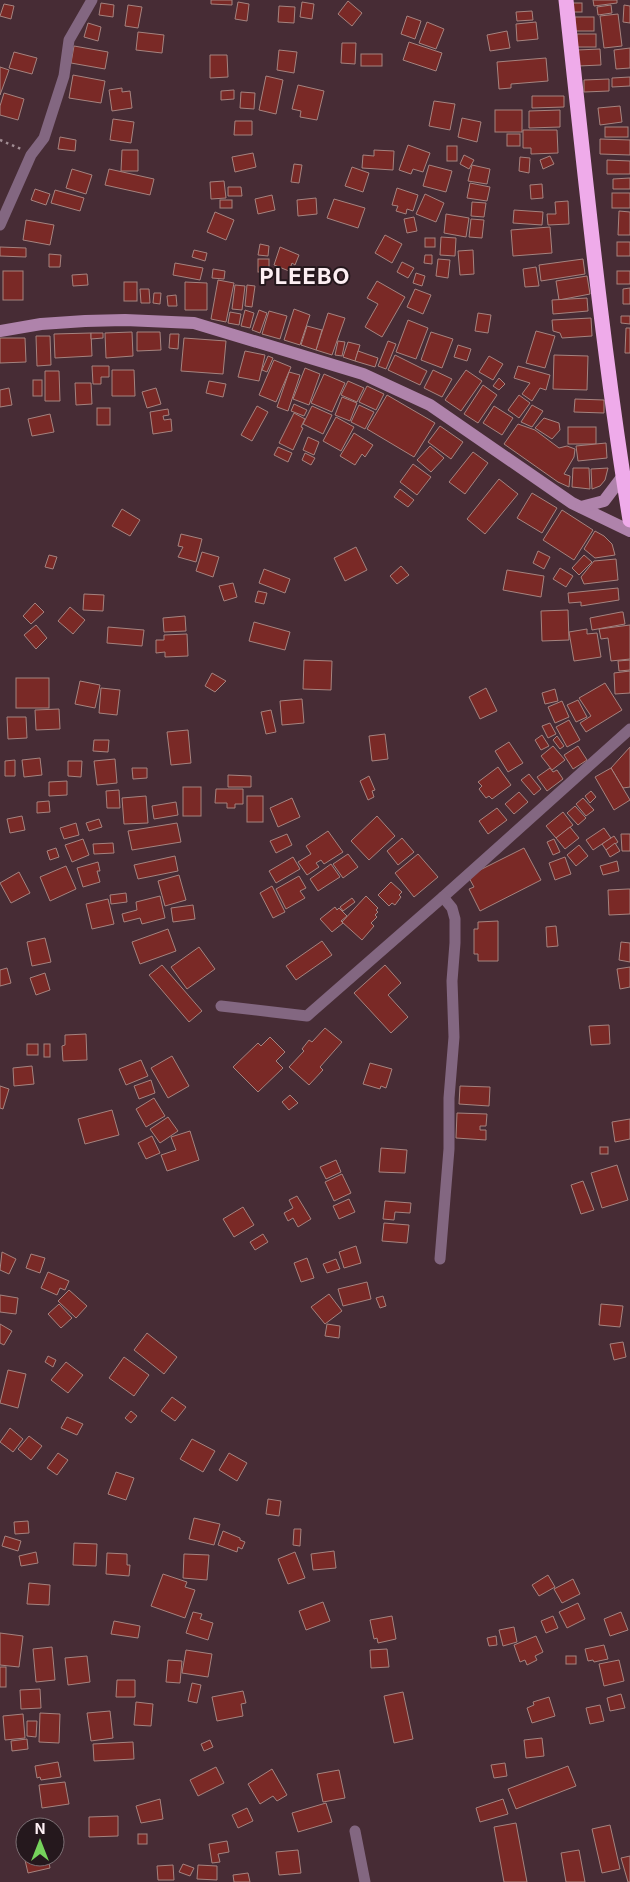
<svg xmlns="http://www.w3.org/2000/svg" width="630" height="1882" font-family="Inter,sans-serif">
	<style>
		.building { fill: #7a2926; stroke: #a5837f }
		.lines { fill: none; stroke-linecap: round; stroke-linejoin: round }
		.path { stroke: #a28d94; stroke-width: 2.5; stroke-dasharray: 2.5 4; stroke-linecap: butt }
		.street { stroke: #836781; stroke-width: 11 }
		.secondary { stroke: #af83ab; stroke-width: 12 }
		.highway { stroke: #efabea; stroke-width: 15 }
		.labels { text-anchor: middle; stroke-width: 4; stroke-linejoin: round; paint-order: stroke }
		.district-label { font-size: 22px; font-weight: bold; letter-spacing: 1px; fill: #fdeff3; stroke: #25181d }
	</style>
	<rect width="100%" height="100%" fill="#472c35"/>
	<g class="building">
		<path d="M 211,0 L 232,0 L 232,5 L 211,4 Z"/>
		<path d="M 593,0 L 617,0 L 617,3 L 594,6 Z"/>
		<path d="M 348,1 L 362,13 L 352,26 L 338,14 Z"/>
		<path d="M 238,2 L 249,4 L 247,21 L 235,19 Z"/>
		<path d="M 302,2 L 314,4 L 312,19 L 300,17 Z"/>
		<path d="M 101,3 L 114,5 L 113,17 L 99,15 Z"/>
		<rect x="572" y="3" width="10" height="9"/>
		<path d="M 4,4 L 14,6 L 11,19 L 0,16 Z"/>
		<path d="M 128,5 L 142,7 L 138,28 L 125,26 Z"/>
		<path d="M 611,5 L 612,13 L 598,15 L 597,7 Z"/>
		<path d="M 624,5 L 630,6 L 630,23 L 623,22 Z"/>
		<path d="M 279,6 L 295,7 L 294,23 L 278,22 Z"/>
		<path d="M 532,11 L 533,20 L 517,21 L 516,12 Z"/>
		<path d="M 618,14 L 622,46 L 604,48 L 600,16 Z"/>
		<path d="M 407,16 L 421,21 L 415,39 L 401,34 Z"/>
		<rect x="575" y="17" width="19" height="14"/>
		<path d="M 427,22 L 444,29 L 436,49 L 419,43 Z"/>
		<path d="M 536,22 L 538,39 L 517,41 L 516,24 Z"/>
		<path d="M 88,23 L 101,27 L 98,41 L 84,37 Z"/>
		<path d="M 507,31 L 510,48 L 490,51 L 487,35 Z"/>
		<path d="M 138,32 L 164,35 L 162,53 L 136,50 Z"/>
		<rect x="577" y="34" width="19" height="13"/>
		<path d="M 409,42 L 442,53 L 436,71 L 403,60 Z"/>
		<path d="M 342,43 L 356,43 L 355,64 L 341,63 Z"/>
		<path d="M 74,46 L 108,52 L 105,69 L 71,63 Z"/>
		<path d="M 630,48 L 630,68 L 616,69 L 614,50 Z"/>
		<path d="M 600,49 L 601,65 L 578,66 L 577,50 Z"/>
		<path d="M 279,50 L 297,52 L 294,73 L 277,70 Z"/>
		<path d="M 14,52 L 37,58 L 32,74 L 9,68 Z"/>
		<rect x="361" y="54" width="21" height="12"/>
		<path d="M 210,55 L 227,55 L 228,77 L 210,78 Z"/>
		<path d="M 546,58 L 548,81 L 511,84 L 511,88 L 499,89 L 497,62 Z"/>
		<path d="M 0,67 L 9,70 L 0,95 Z"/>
		<path d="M 73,75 L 105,81 L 101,103 L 69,98 Z"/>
		<path d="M 266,76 L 283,80 L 276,114 L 259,110 Z"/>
		<path d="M 630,77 L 630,86 L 612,87 L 612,78 Z"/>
		<path d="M 609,79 L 609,91 L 584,92 L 584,80 Z"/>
		<path d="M 298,85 L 324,91 L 317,120 L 300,117 L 301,111 L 292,109 Z"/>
		<path d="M 122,88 L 122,92 L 130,91 L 132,108 L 112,111 L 109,90 Z"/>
		<path d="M 234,90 L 234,99 L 221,100 L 221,91 Z"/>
		<path d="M 241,92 L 255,93 L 254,109 L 240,108 Z"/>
		<path d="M 4,93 L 24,99 L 18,120 L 0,115 L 0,106 Z"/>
		<path d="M 532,96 L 564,96 L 564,107 L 532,108 Z"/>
		<path d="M 434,101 L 455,104 L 450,130 L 429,126 Z"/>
		<path d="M 620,106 L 622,122 L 600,125 L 598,108 Z"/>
		<rect x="495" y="110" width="27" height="22"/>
		<path d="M 560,110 L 560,127 L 529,128 L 529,111 Z"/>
		<path d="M 462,118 L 481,122 L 477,142 L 458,137 Z"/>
		<path d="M 113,119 L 134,122 L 131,143 L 110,140 Z"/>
		<path d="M 235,121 L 252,121 L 252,135 L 234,135 Z"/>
		<rect x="605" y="127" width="23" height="10"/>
		<path d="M 523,130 L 557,130 L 558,153 L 531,154 L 531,148 L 523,148 Z"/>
		<rect x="507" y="134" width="13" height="12"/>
		<path d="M 60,137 L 76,140 L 75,151 L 58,149 Z"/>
		<path d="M 600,139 L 630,140 L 630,155 L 600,154 Z"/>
		<path d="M 408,145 L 430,153 L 423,172 L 413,169 L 411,174 L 399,170 Z"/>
		<rect x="447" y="146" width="10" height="15"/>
		<path d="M 122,150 L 138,150 L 138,171 L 121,171 Z"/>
		<path d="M 374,150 L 394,151 L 393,170 L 362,168 L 363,155 L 374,156 Z"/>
		<path d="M 253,153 L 256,167 L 235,172 L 232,157 Z"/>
		<path d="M 464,155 L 474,160 L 469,169 L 460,164 Z"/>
		<path d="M 550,156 L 554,164 L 543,169 L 540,160 Z"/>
		<path d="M 520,157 L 530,158 L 529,173 L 519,171 Z"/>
		<path d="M 607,160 L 630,161 L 630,174 L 607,174 Z"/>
		<path d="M 294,164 L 302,165 L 299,183 L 291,182 Z"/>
		<path d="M 429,165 L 452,171 L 446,192 L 423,186 Z"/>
		<path d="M 472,165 L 490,169 L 487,184 L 468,181 Z"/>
		<path d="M 352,167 L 369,173 L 363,192 L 345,186 Z"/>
		<path d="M 72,169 L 92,175 L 86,194 L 66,188 Z"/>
		<path d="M 109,169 L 154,179 L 150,195 L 105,185 Z"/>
		<path d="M 630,178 L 630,189 L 613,189 L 613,179 Z"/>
		<path d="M 224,181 L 226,198 L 211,199 L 210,182 Z"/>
		<path d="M 470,183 L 490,187 L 487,201 L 467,198 Z"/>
		<path d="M 542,184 L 543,198 L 531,199 L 530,185 Z"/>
		<path d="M 228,187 L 241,187 L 242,196 L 228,196 Z"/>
		<path d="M 397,188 L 418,195 L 413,211 L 407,209 L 406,214 L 396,211 L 398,206 L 392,205 Z"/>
		<path d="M 35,189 L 50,194 L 46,205 L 31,200 Z"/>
		<path d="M 55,190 L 84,198 L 80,211 L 51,203 Z"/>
		<rect x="612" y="193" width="18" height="15"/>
		<path d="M 425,194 L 444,203 L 436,222 L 416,214 Z"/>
		<path d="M 272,195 L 275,210 L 258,214 L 255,199 Z"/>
		<path d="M 316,198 L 317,214 L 298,216 L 297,200 Z"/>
		<path d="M 334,199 L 365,208 L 358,228 L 327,218 Z"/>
		<rect x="220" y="200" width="12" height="8"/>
		<path d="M 568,201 L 569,224 L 548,225 L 547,214 L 556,214 L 555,202 Z"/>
		<path d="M 472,202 L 486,203 L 484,217 L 471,216 Z"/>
		<path d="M 514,210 L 543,212 L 542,225 L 513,223 Z"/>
		<path d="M 619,211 L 630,212 L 630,235 L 618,235 Z"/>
		<path d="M 215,212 L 234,220 L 226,240 L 207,232 Z"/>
		<path d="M 446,214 L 469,218 L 466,237 L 444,233 Z"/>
		<path d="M 414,217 L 417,231 L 407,233 L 404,219 Z"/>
		<path d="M 471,219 L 484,220 L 482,238 L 469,237 Z"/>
		<path d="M 26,220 L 54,225 L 50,245 L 23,240 Z"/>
		<path d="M 550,227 L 552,253 L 513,256 L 511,230 Z"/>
		<path d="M 385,235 L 402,244 L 392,263 L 375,253 Z"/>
		<path d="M 441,237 L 456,238 L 455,256 L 440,255 Z"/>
		<rect x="425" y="238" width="10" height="9"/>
		<rect x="617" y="242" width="13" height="14"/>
		<path d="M 260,244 L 269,246 L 268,256 L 258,255 Z"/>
		<path d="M 0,247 L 26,248 L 26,257 L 0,256 Z"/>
		<path d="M 280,247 L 299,255 L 295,265 L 292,263 L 289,271 L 274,265 Z"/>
		<path d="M 194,250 L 207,253 L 205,261 L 192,257 Z"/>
		<path d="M 473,250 L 474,274 L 460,275 L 458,251 Z"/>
		<path d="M 49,254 L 61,255 L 60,267 L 49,267 Z"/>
		<path d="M 425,255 L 432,255 L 432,264 L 424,263 Z"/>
		<rect x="258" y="259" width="11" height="13"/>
		<path d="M 438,259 L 450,260 L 448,278 L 436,276 Z"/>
		<path d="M 583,259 L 585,274 L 541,281 L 539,265 Z"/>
		<path d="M 402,262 L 414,268 L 408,278 L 397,272 Z"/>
		<path d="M 175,263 L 203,268 L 200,280 L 173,275 Z"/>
		<path d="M 536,267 L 539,286 L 525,287 L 523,269 Z"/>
		<path d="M 213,269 L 225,271 L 224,279 L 212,278 Z"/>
		<rect x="3" y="271" width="20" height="29"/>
		<rect x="617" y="271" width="13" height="13"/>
		<path d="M 416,273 L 425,276 L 422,286 L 413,283 Z"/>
		<path d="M 87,274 L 88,285 L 73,286 L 72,275 Z"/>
		<path d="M 587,276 L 590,294 L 559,300 L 556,281 Z"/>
		<path d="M 218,280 L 234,283 L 226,322 L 211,319 Z"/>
		<path d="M 377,281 L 405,297 L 382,337 L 365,327 L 378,304 L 367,298 Z"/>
		<rect x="124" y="282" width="13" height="19"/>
		<path d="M 185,282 L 207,283 L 207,310 L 185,310 Z"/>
		<path d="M 235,285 L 245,286 L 242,310 L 232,309 Z"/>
		<path d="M 247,285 L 255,286 L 252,307 L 245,306 Z"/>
		<path d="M 630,288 L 630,304 L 623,304 L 623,289 Z"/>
		<path d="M 140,289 L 149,289 L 150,303 L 141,303 Z"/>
		<path d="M 415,289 L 431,295 L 423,314 L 407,307 Z"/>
		<path d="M 154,293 L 161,293 L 160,304 L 153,303 Z"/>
		<path d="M 176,295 L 177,306 L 168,306 L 167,296 Z"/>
		<path d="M 587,298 L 588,311 L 553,314 L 552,300 Z"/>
		<path d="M 294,309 L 310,315 L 300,345 L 284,340 Z"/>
		<path d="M 245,310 L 254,313 L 250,328 L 241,326 Z"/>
		<path d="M 259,310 L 267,313 L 260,333 L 252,330 Z"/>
		<path d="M 269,311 L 287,316 L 280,339 L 262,334 Z"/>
		<path d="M 230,312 L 241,314 L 239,325 L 228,323 Z"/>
		<path d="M 328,313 L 345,318 L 332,355 L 316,350 Z"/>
		<path d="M 478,313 L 491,315 L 488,333 L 475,331 Z"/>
		<path d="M 621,316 L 630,316 L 630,324 L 621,323 Z"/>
		<path d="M 591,318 L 592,336 L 562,338 L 560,333 L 553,331 L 552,320 Z"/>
		<path d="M 408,320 L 428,328 L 416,359 L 396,352 Z"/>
		<path d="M 307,326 L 322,330 L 316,350 L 301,345 Z"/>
		<path d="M 626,328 L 630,328 L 630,353 L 625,353 Z"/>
		<path d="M 536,331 L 555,336 L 545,368 L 526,363 Z"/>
		<path d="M 132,332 L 133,356 L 106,358 L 105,333 Z"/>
		<path d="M 137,332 L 160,332 L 161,350 L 137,351 Z"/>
		<path d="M 431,332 L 453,339 L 442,368 L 421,360 Z"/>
		<path d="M 91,333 L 92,356 L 55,358 L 54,334 Z"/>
		<path d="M 91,333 L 103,333 L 103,338 L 91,339 Z"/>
		<path d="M 170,334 L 179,334 L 178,349 L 169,348 Z"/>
		<path d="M 36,336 L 50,336 L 51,365 L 37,366 Z"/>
		<path d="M 0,338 L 25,338 L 26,362 L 0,363 Z"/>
		<path d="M 184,338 L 226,341 L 223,374 L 181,371 Z"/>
		<path d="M 338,341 L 345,342 L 342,356 L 335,355 Z"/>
		<path d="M 388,341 L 396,344 L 386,369 L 378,366 Z"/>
		<path d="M 348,342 L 360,345 L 355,361 L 343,357 Z"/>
		<path d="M 458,345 L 471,349 L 467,361 L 454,357 Z"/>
		<path d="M 245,351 L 265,355 L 259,381 L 238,377 Z"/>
		<path d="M 358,351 L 378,358 L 375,367 L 355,361 Z"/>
		<path d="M 395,355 L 427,371 L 420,385 L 388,370 Z"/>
		<path d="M 554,355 L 588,356 L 587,390 L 553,389 Z"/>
		<path d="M 268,356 L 273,358 L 267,372 L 262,370 Z"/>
		<path d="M 489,356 L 503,364 L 493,380 L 479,372 Z"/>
		<path d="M 274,360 L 291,367 L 276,402 L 259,395 Z"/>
		<path d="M 92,366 L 109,366 L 109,377 L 101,377 L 101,384 L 93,384 Z"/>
		<path d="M 518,366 L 550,375 L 546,390 L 540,388 L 532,401 L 522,394 L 530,383 L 514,378 Z"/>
		<path d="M 305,368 L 320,374 L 309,405 L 293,399 Z"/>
		<path d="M 112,370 L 134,370 L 135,396 L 112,396 Z"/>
		<path d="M 433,370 L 452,379 L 442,397 L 424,388 Z"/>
		<path d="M 466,370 L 482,381 L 461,411 L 445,400 Z"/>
		<path d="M 45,371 L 59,371 L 60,401 L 45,401 Z"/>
		<path d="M 289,372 L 300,375 L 288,411 L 277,407 Z"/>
		<path d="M 324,374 L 345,383 L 332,412 L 311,403 Z"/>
		<path d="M 499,378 L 505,384 L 499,390 L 493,386 Z"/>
		<rect x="33" y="380" width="9" height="16"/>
		<path d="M 209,381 L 226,384 L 223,397 L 206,393 Z"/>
		<path d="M 348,381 L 364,388 L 357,402 L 341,395 Z"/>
		<path d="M 75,383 L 91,383 L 92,404 L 76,405 Z"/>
		<path d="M 483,385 L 497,395 L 478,423 L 464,414 Z"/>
		<path d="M 367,386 L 384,394 L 376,410 L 359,402 Z"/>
		<path d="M 9,388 L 12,405 L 0,407 L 0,390 Z"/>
		<path d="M 156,388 L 161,404 L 147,408 L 142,392 Z"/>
		<path d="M 387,395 L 435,423 L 414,457 L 367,429 Z"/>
		<path d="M 519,395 L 530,403 L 519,418 L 508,410 Z"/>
		<path d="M 342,397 L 357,403 L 350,421 L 335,415 Z"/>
		<path d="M 575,399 L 604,400 L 604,413 L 574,412 Z"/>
		<path d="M 294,404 L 307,410 L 304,416 L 291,411 Z"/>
		<path d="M 359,405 L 374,412 L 365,429 L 351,422 Z"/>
		<path d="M 532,405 L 543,411 L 532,427 L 521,422 Z"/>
		<path d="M 257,406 L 268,412 L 252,441 L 241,435 Z"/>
		<path d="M 312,406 L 332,415 L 323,434 L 303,424 Z"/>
		<path d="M 494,406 L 513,418 L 502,435 L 483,423 Z"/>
		<rect x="97" y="408" width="13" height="17"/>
		<path d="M 168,409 L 169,415 L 163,416 L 164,420 L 171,419 L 172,431 L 153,434 L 150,412 Z"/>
		<path d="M 294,413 L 305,419 L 301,427 L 303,428 L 293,450 L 279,443 Z"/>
		<path d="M 50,414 L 54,432 L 32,436 L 28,419 Z"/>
		<path d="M 336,417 L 354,427 L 341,451 L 323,441 Z"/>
		<path d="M 544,418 L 559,423 L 560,430 L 552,439 L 535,428 Z"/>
		<path d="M 518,424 L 535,430 L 559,448 L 567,446 L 575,449 L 574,457 L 564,474 L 570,476 L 569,487 L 558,482 L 504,444 Z"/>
		<path d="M 440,426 L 463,442 L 451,459 L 428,442 Z"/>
		<rect x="568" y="427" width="28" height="17"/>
		<path d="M 354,433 L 373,445 L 365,457 L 362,454 L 355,465 L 340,456 Z"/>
		<path d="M 308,437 L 319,442 L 314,455 L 303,450 Z"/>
		<path d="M 606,443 L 607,458 L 578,461 L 576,446 Z"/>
		<path d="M 430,446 L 444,458 L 431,472 L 417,460 Z"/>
		<path d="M 278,447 L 292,453 L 288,462 L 274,455 Z"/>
		<path d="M 473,452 L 488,463 L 465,494 L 449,482 Z"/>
		<path d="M 305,453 L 315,458 L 311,465 L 302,460 Z"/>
		<path d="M 413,464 L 431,477 L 417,495 L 400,482 Z"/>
		<path d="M 573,468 L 589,468 L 590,489 L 572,487 Z"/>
		<path d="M 608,468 L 605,480 L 600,486 L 592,489 L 591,469 Z"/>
		<path d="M 499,479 L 518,494 L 485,534 L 467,519 Z"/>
		<path d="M 400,489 L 414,500 L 408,507 L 394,497 Z"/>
		<path d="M 532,493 L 557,508 L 542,533 L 517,518 Z"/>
		<path d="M 122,509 L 140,520 L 130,536 L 112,526 Z"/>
		<path d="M 562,510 L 593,530 L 574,560 L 543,540 Z"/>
		<path d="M 595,531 L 604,536 L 612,544 L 615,555 L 595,558 L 584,549 Z"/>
		<path d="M 181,534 L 202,539 L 196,562 L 178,557 L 183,547 L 178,546 Z"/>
		<path d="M 356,547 L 367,570 L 345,581 L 334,558 Z"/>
		<path d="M 538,551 L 550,557 L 544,569 L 533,563 Z"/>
		<path d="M 202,552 L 219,557 L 213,577 L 196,571 Z"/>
		<path d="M 49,555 L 57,557 L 53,569 L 45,567 Z"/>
		<path d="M 584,555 L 592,562 L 579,575 L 572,568 Z"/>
		<path d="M 616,559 L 618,580 L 584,584 L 581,577 L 594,561 Z"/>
		<path d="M 401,566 L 409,575 L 397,584 L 390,576 Z"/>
		<path d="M 560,568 L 573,576 L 566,587 L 553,579 Z"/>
		<path d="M 264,569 L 290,579 L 285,593 L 259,583 Z"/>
		<path d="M 507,570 L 544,576 L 541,597 L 503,590 Z"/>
		<path d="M 233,583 L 237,597 L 224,601 L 219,586 Z"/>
		<path d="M 618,588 L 619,600 L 581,606 L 581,602 L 569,603 L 568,593 Z"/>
		<path d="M 258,591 L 267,593 L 264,604 L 255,602 Z"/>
		<path d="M 84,594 L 104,595 L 103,611 L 83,610 Z"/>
		<path d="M 35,603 L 44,612 L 31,624 L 23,616 Z"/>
		<path d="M 70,607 L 85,620 L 73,634 L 58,621 Z"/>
		<path d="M 568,610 L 569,640 L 542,641 L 541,611 Z"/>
		<path d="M 621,612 L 623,612 L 625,624 L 592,630 L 590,618 Z"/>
		<path d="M 185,616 L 186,631 L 164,632 L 163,618 Z"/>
		<path d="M 254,622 L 290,632 L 285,650 L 249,641 Z"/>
		<path d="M 36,625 L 47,638 L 36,649 L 24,635 Z"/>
		<path d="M 630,625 L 630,659 L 611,661 L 608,638 L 601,639 L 599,629 Z"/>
		<path d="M 108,627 L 144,630 L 142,646 L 107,643 Z"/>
		<path d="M 587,629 L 587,634 L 597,633 L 601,657 L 574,661 L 569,632 Z"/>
		<path d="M 187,634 L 188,656 L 165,657 L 165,652 L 156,653 L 156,640 L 164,640 L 164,635 Z"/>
		<path d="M 304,660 L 332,661 L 331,690 L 303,689 Z"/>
		<path d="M 630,660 L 630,670 L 619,671 L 618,661 Z"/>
		<path d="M 630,671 L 630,693 L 615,694 L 614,673 Z"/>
		<path d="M 212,673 L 226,681 L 215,692 L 205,686 Z"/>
		<rect x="16" y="678" width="33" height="30"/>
		<path d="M 80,681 L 100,685 L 95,708 L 75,704 Z"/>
		<path d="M 605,683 L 622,710 L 586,732 L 580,723 L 591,716 L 579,698 Z"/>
		<path d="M 101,688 L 120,690 L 117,715 L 99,713 Z"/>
		<path d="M 486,688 L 497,711 L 480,719 L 469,697 Z"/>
		<path d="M 555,689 L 558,701 L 545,704 L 542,693 Z"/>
		<path d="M 302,699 L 304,723 L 282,725 L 280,701 Z"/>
		<path d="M 578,700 L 587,717 L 576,722 L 567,705 Z"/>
		<path d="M 562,701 L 569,717 L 555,723 L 548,707 Z"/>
		<path d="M 59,709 L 60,729 L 36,730 L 35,710 Z"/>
		<path d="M 271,710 L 276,732 L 266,734 L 261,712 Z"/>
		<path d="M 7,717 L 26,717 L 27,738 L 8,739 Z"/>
		<path d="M 569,720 L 580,740 L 567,747 L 556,727 Z"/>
		<path d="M 550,723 L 556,734 L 548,738 L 542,726 Z"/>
		<path d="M 188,730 L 191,763 L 171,765 L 167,732 Z"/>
		<path d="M 385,734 L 388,759 L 372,761 L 369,736 Z"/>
		<path d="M 542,735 L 549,746 L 541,750 L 535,740 Z"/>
		<path d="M 557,736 L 564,746 L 560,749 L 553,740 Z"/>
		<path d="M 94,740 L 109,740 L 108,752 L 93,751 Z"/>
		<path d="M 509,742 L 523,763 L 508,772 L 495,751 Z"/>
		<path d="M 553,746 L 565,760 L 552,770 L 541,756 Z"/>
		<path d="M 578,746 L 587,760 L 573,769 L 564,755 Z"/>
		<path d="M 630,747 L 630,787 L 623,788 L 611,768 Z"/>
		<path d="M 40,758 L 42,775 L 24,777 L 22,760 Z"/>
		<path d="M 115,759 L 117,783 L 97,785 L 94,761 Z"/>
		<path d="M 15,760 L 15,776 L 5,776 L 5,761 Z"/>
		<path d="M 68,761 L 82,761 L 81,777 L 68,776 Z"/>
		<path d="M 498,767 L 511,785 L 492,799 L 489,796 L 486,798 L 479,789 L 482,786 L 478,782 Z"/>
		<path d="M 132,768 L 147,768 L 147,778 L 133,779 Z"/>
		<path d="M 550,768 L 553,772 L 557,770 L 563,779 L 547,791 L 537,777 Z"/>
		<path d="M 611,768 L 630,800 L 614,810 L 595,777 Z"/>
		<path d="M 529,774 L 541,789 L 534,795 L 521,780 Z"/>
		<path d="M 228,775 L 251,776 L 251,787 L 228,787 Z"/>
		<path d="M 369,776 L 375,790 L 372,791 L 374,797 L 368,800 L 360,781 Z"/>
		<path d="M 67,781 L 67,795 L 49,796 L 49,782 Z"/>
		<rect x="183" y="787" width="18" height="29"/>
		<path d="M 216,789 L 243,789 L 243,804 L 235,804 L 235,808 L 227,808 L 227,803 L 215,803 Z"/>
		<path d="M 119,790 L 120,808 L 107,808 L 106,791 Z"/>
		<path d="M 591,791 L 596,797 L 590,803 L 585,796 Z"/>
		<path d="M 519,792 L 528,802 L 514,814 L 505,804 Z"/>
		<path d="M 146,796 L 148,823 L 124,824 L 122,798 Z"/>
		<rect x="247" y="796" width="16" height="26"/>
		<path d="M 292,798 L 300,817 L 278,827 L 270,808 Z"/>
		<path d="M 583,798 L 594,810 L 586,816 L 576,804 Z"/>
		<path d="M 49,801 L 50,812 L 37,813 L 37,802 Z"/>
		<path d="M 176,802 L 178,815 L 154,819 L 152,806 Z"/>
		<path d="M 575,806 L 586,818 L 578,825 L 567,813 Z"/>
		<path d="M 497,808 L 507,820 L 488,834 L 479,821 Z"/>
		<path d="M 563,812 L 573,825 L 556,838 L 546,826 Z"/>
		<path d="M 22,816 L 25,830 L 10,833 L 7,819 Z"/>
		<path d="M 377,816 L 395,836 L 369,860 L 351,841 Z"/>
		<path d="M 99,819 L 102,827 L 89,831 L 86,823 Z"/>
		<path d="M 76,823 L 79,835 L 64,839 L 60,828 Z"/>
		<path d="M 177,823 L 181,842 L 132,850 L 128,831 Z"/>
		<path d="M 570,827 L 579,838 L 565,849 L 556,838 Z"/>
		<path d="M 604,828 L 611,838 L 593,850 L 586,840 Z"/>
		<path d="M 328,831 L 343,852 L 324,864 L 321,860 L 316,863 L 319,867 L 307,875 L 298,862 L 311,854 L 306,846 Z"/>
		<path d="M 287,834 L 292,845 L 276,853 L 270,841 Z"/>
		<path d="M 621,834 L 630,834 L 630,851 L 622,851 Z"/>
		<path d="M 614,836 L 618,842 L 606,850 L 602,844 Z"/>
		<path d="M 402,838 L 414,852 L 398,865 L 387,851 Z"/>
		<path d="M 83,839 L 89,855 L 72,862 L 65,845 Z"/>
		<path d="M 554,839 L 560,852 L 553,855 L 547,842 Z"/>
		<path d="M 113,843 L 114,853 L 94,854 L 93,844 Z"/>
		<path d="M 615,843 L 620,851 L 610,857 L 606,850 Z"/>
		<path d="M 579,845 L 588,856 L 576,866 L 567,855 Z"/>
		<path d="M 56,848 L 59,857 L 50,860 L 47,851 Z"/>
		<path d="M 524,848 L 541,880 L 480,911 L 469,889 L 474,887 L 468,876 Z"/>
		<path d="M 348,854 L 358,867 L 343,878 L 333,864 Z"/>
		<path d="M 418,854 L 438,877 L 414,897 L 395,873 Z"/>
		<path d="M 175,856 L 178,871 L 138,879 L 134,865 Z"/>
		<path d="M 293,857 L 300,869 L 276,883 L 269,871 Z"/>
		<path d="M 565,857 L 571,874 L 555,880 L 549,863 Z"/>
		<path d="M 617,861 L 619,871 L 603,875 L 600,866 Z"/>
		<path d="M 98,862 L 100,871 L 97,871 L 100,882 L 83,887 L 77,868 Z"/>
		<path d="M 331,864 L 340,877 L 318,891 L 310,879 Z"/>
		<path d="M 66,866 L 76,889 L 50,901 L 40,877 Z"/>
		<path d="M 19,872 L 30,893 L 11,903 L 0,883 Z"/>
		<path d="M 179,875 L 186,900 L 165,906 L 158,881 Z"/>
		<path d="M 299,876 L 306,888 L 300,891 L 305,898 L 286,909 L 276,889 Z"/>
		<path d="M 391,882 L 402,892 L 399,895 L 401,897 L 395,905 L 392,903 L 389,906 L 378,895 Z"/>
		<path d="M 272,886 L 285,912 L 273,918 L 260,893 Z"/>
		<path d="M 628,889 L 630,889 L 630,914 L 609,915 L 608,890 Z"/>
		<path d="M 126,893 L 127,902 L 111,904 L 110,895 Z"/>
		<path d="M 160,896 L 165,918 L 142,924 L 140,918 L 124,922 L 122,914 L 137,910 L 136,902 Z"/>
		<path d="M 366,896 L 378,908 L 376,910 L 378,912 L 375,915 L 377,917 L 371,923 L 374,926 L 362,940 L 342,922 Z"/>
		<path d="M 352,898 L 355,902 L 343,911 L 340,907 Z"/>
		<path d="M 108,899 L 114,924 L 92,929 L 86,904 Z"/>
		<path d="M 193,905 L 195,919 L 173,922 L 171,908 Z"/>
		<path d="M 335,907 L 337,910 L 339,908 L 347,916 L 341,921 L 343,923 L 332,932 L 320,919 Z"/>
		<path d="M 498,921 L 498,961 L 478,961 L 478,954 L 474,954 L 474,929 L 478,929 L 478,922 Z"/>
		<path d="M 556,926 L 558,946 L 547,947 L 546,927 Z"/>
		<path d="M 168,929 L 176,951 L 140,964 L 132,942 Z"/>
		<path d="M 45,938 L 51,962 L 32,966 L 27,942 Z"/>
		<path d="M 322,941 L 332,955 L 296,980 L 286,966 Z"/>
		<path d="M 621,942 L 630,943 L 630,962 L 619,960 Z"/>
		<path d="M 199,947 L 215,969 L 187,989 L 171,967 Z"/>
		<path d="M 162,965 L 202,1011 L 189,1022 L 149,975 Z"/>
		<path d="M 385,965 L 401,983 L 388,995 L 408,1017 L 391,1033 L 354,993 Z"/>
		<path d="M 630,967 L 630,987 L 620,989 L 617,969 Z"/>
		<path d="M 7,968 L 11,983 L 0,986 L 0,970 Z"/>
		<path d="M 45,973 L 50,990 L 36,995 L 30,978 Z"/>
		<path d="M 609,1025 L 610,1044 L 591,1045 L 589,1026 Z"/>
		<path d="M 325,1028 L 342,1042 L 320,1067 L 323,1070 L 309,1085 L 289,1067 L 304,1051 L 302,1049 L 309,1040 L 312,1042 Z"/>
		<path d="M 86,1034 L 87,1060 L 63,1061 L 62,1046 L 65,1045 L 65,1035 Z"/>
		<path d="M 270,1037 L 285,1052 L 276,1061 L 283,1068 L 258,1092 L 233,1067 L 258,1043 L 261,1046 Z"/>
		<rect x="27" y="1044" width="11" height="11"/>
		<rect x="44" y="1044" width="6" height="13"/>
		<path d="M 172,1056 L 189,1086 L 168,1098 L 151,1068 Z"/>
		<path d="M 141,1060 L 148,1076 L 126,1085 L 119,1069 Z"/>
		<path d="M 370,1063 L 392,1069 L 386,1088 L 381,1086 L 380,1089 L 363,1084 Z"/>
		<path d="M 32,1066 L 34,1084 L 14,1086 L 13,1068 Z"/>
		<path d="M 151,1080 L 155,1093 L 139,1099 L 134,1086 Z"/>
		<path d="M 0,1086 L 9,1089 L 3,1109 L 0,1108 Z"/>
		<path d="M 460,1086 L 490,1087 L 489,1106 L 459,1104 Z"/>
		<path d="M 290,1095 L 298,1103 L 289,1110 L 282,1102 Z"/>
		<path d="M 154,1098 L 165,1116 L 146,1127 L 136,1109 Z"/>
		<path d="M 112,1110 L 119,1135 L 85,1144 L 78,1119 Z"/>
		<path d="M 457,1113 L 487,1114 L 486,1126 L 480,1126 L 480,1130 L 486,1130 L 486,1140 L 456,1138 Z"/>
		<path d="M 168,1117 L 178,1131 L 160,1143 L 150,1129 Z"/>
		<path d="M 630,1119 L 630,1139 L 615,1142 L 612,1122 Z"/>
		<path d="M 190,1131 L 199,1160 L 167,1171 L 161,1155 L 176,1150 L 171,1137 Z"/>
		<path d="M 152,1136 L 160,1153 L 146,1159 L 138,1143 Z"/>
		<rect x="600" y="1147" width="8" height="7"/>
		<path d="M 381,1148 L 407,1150 L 405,1173 L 379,1172 Z"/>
		<path d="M 336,1160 L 341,1172 L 326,1179 L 320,1167 Z"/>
		<path d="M 617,1165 L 628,1200 L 602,1208 L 591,1173 Z"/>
		<path d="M 342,1174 L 351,1193 L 334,1201 L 325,1182 Z"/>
		<path d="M 583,1181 L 594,1210 L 581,1214 L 571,1185 Z"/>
		<path d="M 297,1196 L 311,1219 L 298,1227 L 293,1218 L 288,1221 L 284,1213 L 293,1208 L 289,1200 Z"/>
		<path d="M 349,1199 L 355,1212 L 339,1219 L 333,1206 Z"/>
		<path d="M 385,1201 L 411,1203 L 410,1213 L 395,1212 L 394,1220 L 383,1219 Z"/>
		<path d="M 243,1207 L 254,1225 L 234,1237 L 223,1219 Z"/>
		<path d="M 384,1223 L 409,1225 L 407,1243 L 382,1241 Z"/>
		<path d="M 263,1234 L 268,1242 L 255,1250 L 250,1242 Z"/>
		<path d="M 356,1246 L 361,1263 L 344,1268 L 339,1252 Z"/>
		<path d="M 2,1252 L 16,1259 L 9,1274 L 0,1270 Z"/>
		<path d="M 31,1254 L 45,1258 L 40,1273 L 26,1268 Z"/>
		<path d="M 307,1258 L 314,1278 L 301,1282 L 294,1263 Z"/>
		<path d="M 336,1259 L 340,1269 L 327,1273 L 323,1264 Z"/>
		<path d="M 48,1272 L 69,1281 L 65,1290 L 60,1288 L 57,1295 L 41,1288 Z"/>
		<path d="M 367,1282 L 371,1299 L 343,1306 L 338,1289 Z"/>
		<path d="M 69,1290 L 87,1306 L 76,1318 L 58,1301 Z"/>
		<path d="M 329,1294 L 342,1311 L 325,1324 L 311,1307 Z"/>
		<path d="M 0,1295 L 18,1298 L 16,1314 L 0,1312 Z"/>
		<path d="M 383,1296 L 386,1306 L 380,1308 L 376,1298 Z"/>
		<path d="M 59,1304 L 72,1318 L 61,1328 L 48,1314 Z"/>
		<path d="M 601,1304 L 623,1306 L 620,1327 L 599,1325 Z"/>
		<path d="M 0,1324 L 12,1331 L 4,1345 L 0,1343 Z"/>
		<path d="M 327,1324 L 340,1326 L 339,1338 L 325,1336 Z"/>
		<path d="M 147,1333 L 177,1357 L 164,1374 L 134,1350 Z"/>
		<path d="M 623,1342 L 626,1357 L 614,1360 L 610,1344 Z"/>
		<path d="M 48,1356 L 56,1360 L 53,1367 L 45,1362 Z"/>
		<path d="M 124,1357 L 149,1375 L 134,1396 L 109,1378 Z"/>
		<path d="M 66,1362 L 83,1375 L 68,1393 L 51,1380 Z"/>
		<path d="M 8,1370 L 26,1374 L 18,1408 L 0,1403 Z"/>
		<path d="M 172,1397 L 186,1407 L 175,1421 L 161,1411 Z"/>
		<path d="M 131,1411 L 137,1416 L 131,1423 L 125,1418 Z"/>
		<path d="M 67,1417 L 83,1424 L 77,1435 L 61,1428 Z"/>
		<path d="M 10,1428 L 23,1439 L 13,1452 L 0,1442 Z"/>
		<path d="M 29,1436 L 42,1446 L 31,1460 L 18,1449 Z"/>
		<path d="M 192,1439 L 215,1451 L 203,1472 L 180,1459 Z"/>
		<path d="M 58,1453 L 68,1460 L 57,1475 L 47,1468 Z"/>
		<path d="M 229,1453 L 247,1463 L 237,1481 L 219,1470 Z"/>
		<path d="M 116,1472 L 134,1478 L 126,1500 L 108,1494 Z"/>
		<path d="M 268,1499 L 281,1501 L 279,1516 L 266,1514 Z"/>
		<path d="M 194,1518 L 220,1524 L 214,1545 L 189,1539 Z"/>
		<path d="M 28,1521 L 29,1533 L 15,1534 L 14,1522 Z"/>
		<path d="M 294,1529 L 301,1529 L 300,1546 L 293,1545 Z"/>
		<path d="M 223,1531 L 240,1538 L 240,1540 L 245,1542 L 242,1549 L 238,1547 L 237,1552 L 218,1545 Z"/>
		<path d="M 5,1536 L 21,1541 L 18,1551 L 2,1546 Z"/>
		<path d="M 74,1543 L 97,1544 L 96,1566 L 73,1565 Z"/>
		<path d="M 334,1551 L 336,1568 L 313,1570 L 311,1554 Z"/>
		<path d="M 36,1552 L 38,1563 L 21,1566 L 19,1556 Z"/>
		<path d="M 295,1552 L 305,1578 L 288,1584 L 278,1559 Z"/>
		<path d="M 107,1553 L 127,1554 L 127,1565 L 130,1565 L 129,1576 L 106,1574 Z"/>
		<path d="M 184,1554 L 209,1555 L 207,1580 L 183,1578 Z"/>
		<path d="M 163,1574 L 187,1582 L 185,1587 L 195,1590 L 185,1618 L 151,1606 Z"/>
		<path d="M 548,1575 L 555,1587 L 539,1596 L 532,1585 Z"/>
		<path d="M 573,1579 L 580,1594 L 562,1603 L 554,1589 Z"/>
		<path d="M 29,1583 L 50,1585 L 49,1605 L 27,1604 Z"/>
		<path d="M 323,1602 L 330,1621 L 306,1630 L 299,1611 Z"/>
		<path d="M 578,1603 L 585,1619 L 567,1628 L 559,1612 Z"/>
		<path d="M 193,1612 L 202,1614 L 200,1619 L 213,1623 L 208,1640 L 186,1633 Z"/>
		<path d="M 621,1612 L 628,1630 L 610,1636 L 604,1619 Z"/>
		<path d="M 392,1616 L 396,1639 L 378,1643 L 377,1638 L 374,1639 L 370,1620 Z"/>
		<path d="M 553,1616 L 558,1628 L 546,1633 L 541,1621 Z"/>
		<path d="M 114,1621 L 140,1626 L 138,1638 L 111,1634 Z"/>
		<path d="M 514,1627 L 517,1642 L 503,1646 L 499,1630 Z"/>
		<path d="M 0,1633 L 23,1636 L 19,1667 L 0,1665 Z"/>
		<path d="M 496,1636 L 497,1645 L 489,1646 L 487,1638 Z"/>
		<path d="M 536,1636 L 543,1652 L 535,1656 L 537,1660 L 527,1665 L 525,1660 L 520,1662 L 514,1645 Z"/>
		<path d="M 604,1645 L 608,1659 L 594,1662 L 593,1660 L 588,1661 L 585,1649 Z"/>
		<path d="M 52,1647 L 55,1680 L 36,1682 L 33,1649 Z"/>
		<path d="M 387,1649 L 389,1667 L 371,1668 L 370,1650 Z"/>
		<path d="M 186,1650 L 212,1654 L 208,1677 L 182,1673 Z"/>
		<path d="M 87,1656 L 90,1682 L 68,1685 L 65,1658 Z"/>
		<rect x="566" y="1656" width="10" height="8"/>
		<path d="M 168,1660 L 182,1661 L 180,1683 L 166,1682 Z"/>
		<path d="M 619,1660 L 624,1681 L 604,1686 L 599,1664 Z"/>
		<rect x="0" y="1667" width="6" height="20"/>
		<path d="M 117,1680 L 135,1680 L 135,1697 L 116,1697 Z"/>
		<path d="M 192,1683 L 201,1685 L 197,1703 L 188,1701 Z"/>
		<path d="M 40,1689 L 41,1708 L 21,1709 L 20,1690 Z"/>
		<path d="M 243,1691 L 246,1703 L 241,1704 L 243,1716 L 217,1721 L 212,1697 Z"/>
		<path d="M 403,1692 L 413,1739 L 394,1743 L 384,1696 Z"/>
		<path d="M 621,1694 L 625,1708 L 610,1711 L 607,1698 Z"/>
		<path d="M 549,1697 L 555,1716 L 532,1723 L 527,1708 L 534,1705 L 533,1702 Z"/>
		<path d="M 136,1702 L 153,1704 L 151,1726 L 134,1725 Z"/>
		<path d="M 600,1705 L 604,1721 L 590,1724 L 586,1708 Z"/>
		<path d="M 110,1711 L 113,1738 L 91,1741 L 87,1713 Z"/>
		<path d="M 40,1713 L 60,1714 L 59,1743 L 39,1742 Z"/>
		<path d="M 23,1714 L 25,1738 L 5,1740 L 3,1716 Z"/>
		<path d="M 27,1721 L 37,1721 L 36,1737 L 27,1736 Z"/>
		<path d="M 542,1738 L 544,1756 L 526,1758 L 524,1740 Z"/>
		<path d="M 27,1739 L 28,1749 L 12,1751 L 11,1741 Z"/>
		<path d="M 210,1740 L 213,1747 L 204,1751 L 201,1744 Z"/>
		<path d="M 133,1742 L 134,1759 L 94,1761 L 93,1744 Z"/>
		<path d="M 58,1762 L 61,1777 L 41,1780 L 40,1777 L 37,1778 L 35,1766 Z"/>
		<path d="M 505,1763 L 507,1776 L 494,1778 L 491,1765 Z"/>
		<path d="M 568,1766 L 576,1786 L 516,1809 L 508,1789 Z"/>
		<path d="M 216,1767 L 224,1783 L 198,1796 L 190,1780 Z"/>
		<path d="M 272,1769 L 287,1795 L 277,1801 L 273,1796 L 260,1804 L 248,1784 Z"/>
		<path d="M 339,1770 L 345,1798 L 323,1802 L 317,1774 Z"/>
		<path d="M 65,1782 L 69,1804 L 42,1808 L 39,1785 Z"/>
		<path d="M 160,1799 L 163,1819 L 141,1823 L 136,1806 Z"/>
		<path d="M 503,1799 L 508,1814 L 480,1822 L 476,1808 Z"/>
		<path d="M 326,1803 L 332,1822 L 298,1832 L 292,1813 Z"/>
		<path d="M 247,1808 L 253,1821 L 238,1828 L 232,1815 Z"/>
		<path d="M 118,1816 L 118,1836 L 89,1837 L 89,1817 Z"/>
		<path d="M 516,1823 L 527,1882 L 504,1882 L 494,1827 Z"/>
		<path d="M 610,1825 L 620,1869 L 602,1873 L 592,1829 Z"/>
		<rect x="138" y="1834" width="9" height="10"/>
		<path d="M 227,1841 L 229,1852 L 218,1854 L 220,1862 L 212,1863 L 209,1844 Z"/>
		<path d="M 25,1846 L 25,1857 L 48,1857 L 50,1868 L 28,1873 L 22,1847 Z"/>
		<path d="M 298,1850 L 301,1873 L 279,1875 L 276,1852 Z"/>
		<path d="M 579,1850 L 585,1882 L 566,1882 L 561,1853 Z"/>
		<path d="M 630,1856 L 630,1882 L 628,1882 L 621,1858 Z"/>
		<path d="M 183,1864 L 194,1868 L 190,1876 L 179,1872 Z"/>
		<path d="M 173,1865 L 174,1880 L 158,1880 L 157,1866 Z"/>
		<path d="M 198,1865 L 217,1866 L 217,1880 L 197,1879 Z"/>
		<path d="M 248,1873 L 250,1882 L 234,1882 L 233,1875 Z"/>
	</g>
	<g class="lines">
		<path class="path" d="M 0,140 L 21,149"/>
		<g class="street">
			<path d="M 0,225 L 31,155 L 44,138 L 64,76 L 69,40 L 92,0"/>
			<path d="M 221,1006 L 307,1016 L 443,897 L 630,729"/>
			<path d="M 440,1259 L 449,1149 L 449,1098 L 454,1037 L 452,981 L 455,943 L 455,919 L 452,908 L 443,897"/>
			<path d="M 355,1831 L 365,1882"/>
		</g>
		<g class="secondary">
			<path d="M 0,331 L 41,324 L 85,321 L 125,320 L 194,323 L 363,374 L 430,405 L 572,503 L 630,531"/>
			<path d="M 581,507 L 604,501 L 623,476"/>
		</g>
		<path class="highway" d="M 566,0 C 585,173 602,348 630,520"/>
	</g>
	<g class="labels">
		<g class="district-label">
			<text x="305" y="284">PLEEBO</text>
		</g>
	</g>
	<g transform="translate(40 1842)"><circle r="24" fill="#25181d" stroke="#7b6e73"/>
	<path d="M0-4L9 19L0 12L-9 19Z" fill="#75d25b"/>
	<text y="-8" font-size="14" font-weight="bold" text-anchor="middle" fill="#fdeff3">N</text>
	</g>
</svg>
